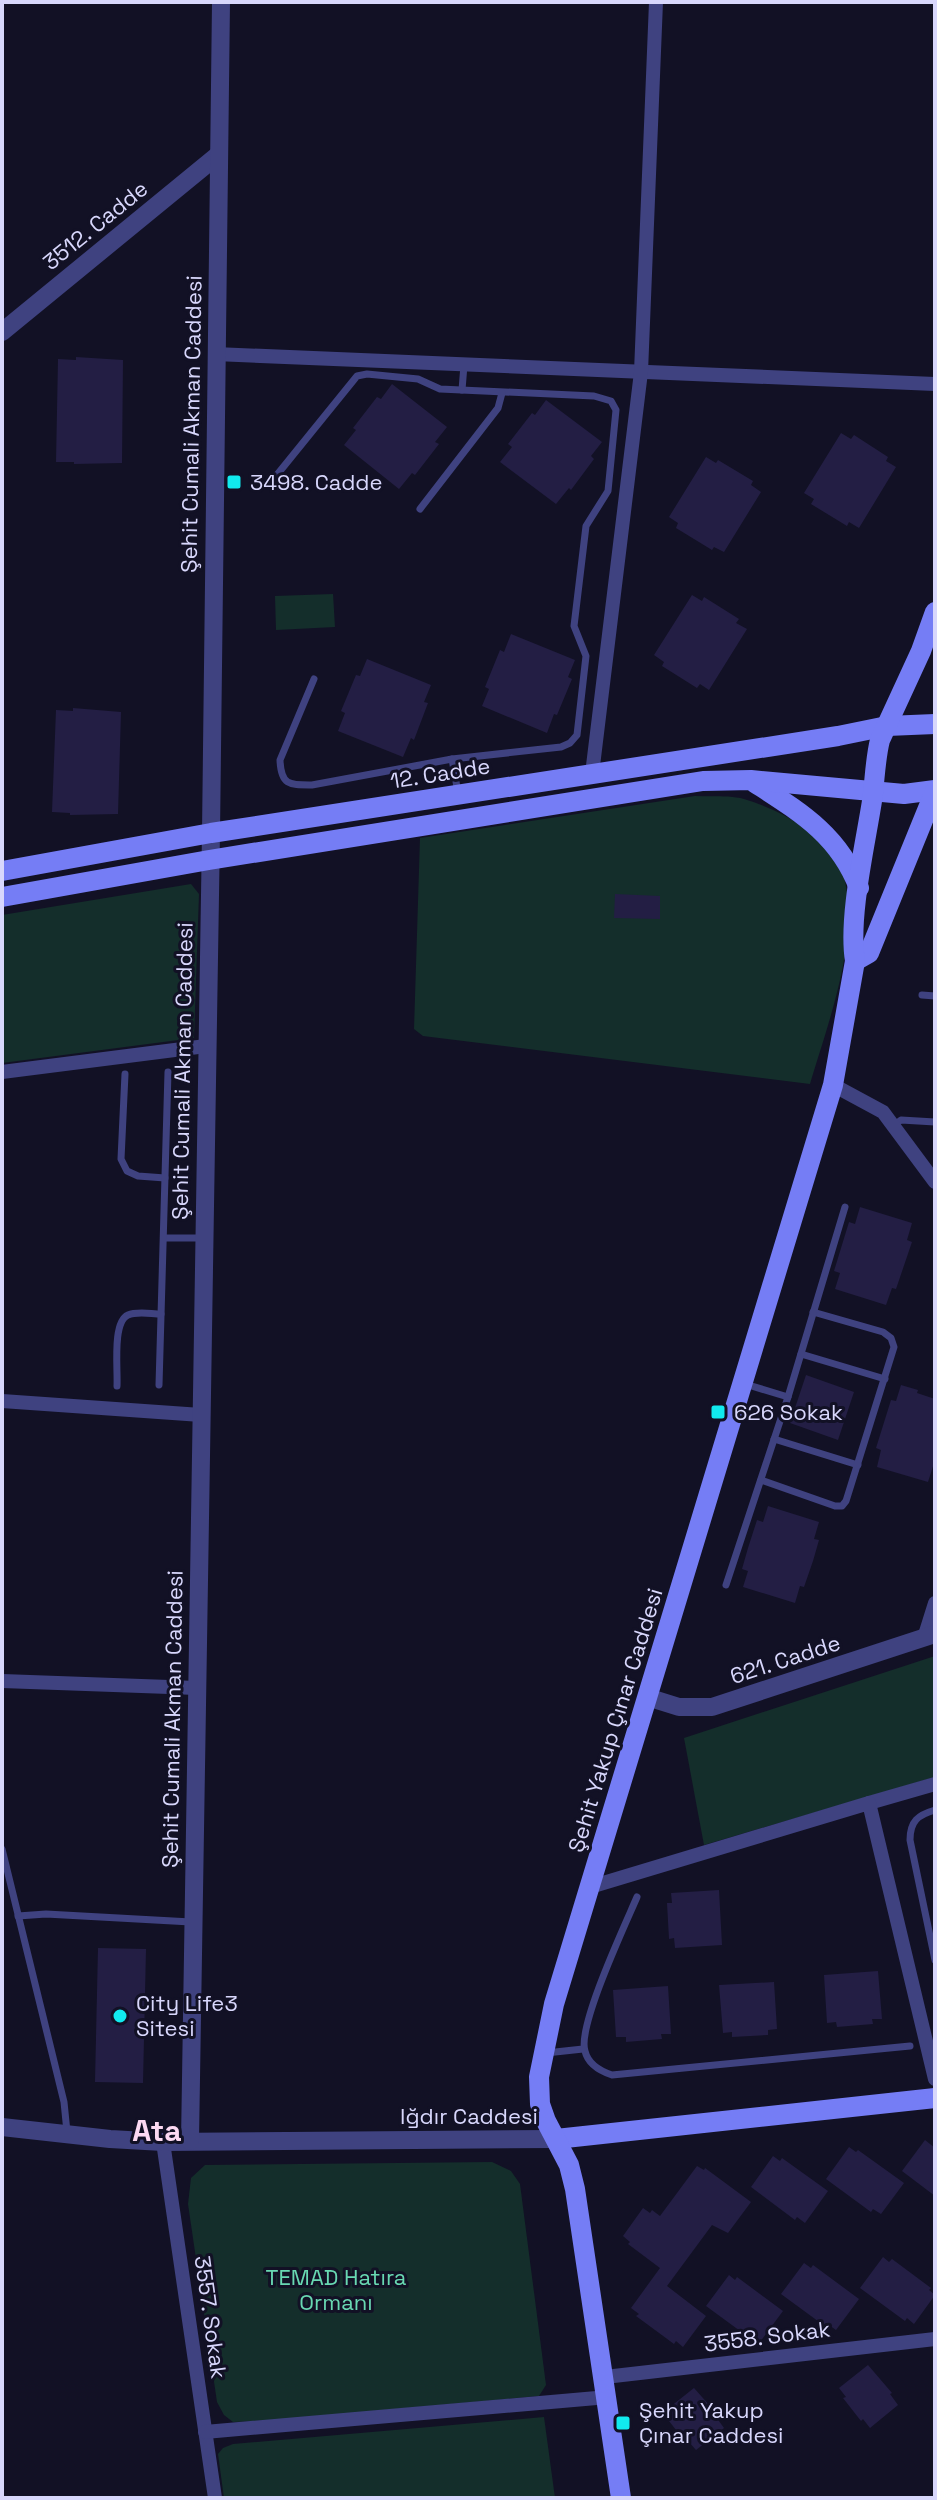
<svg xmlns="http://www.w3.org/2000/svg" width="937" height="2500" font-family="'Space Grotesk',sans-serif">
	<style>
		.green { fill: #142e2b }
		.building { fill: #231e44 }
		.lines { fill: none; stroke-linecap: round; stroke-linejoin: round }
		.service { stroke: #3f4280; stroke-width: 7 }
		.minor { stroke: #3f4280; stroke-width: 14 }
		.tertiary { stroke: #3f4280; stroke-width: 18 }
		.secondary { stroke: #757df5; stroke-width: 20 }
		.poi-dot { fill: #11eaee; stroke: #121125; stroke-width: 3 }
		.labels { text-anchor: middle; stroke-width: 6; stroke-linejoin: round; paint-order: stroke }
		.street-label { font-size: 22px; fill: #d8d7fc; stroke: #121125 }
		.poi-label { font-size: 22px; fill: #d8d7fc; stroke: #121125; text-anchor: start }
		.park-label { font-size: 22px; fill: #68d8b2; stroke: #121125 }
		.district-label { font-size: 30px; font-weight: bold; fill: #fcd9f2; stroke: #121125 }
	</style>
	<rect width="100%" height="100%" fill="#121125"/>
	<g class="green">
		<path d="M 333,594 L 335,627 L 276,630 L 275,596 Z"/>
		<path d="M 695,796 C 711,797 729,795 744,799 C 772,807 821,831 836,857 C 869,918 828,1022 810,1084 L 423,1036 L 414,1029 L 420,838 Z"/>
		<path d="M 191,884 L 199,894 L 194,1038 L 2,1063 L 2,915 Z"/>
		<path d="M 935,1656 L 935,1777 L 704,1845 L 684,1738 Z"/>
		<path d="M 492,2162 L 511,2171 L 520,2184 L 546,2385 L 539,2396 L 274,2420 L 233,2422 L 224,2415 L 217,2402 L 188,2204 L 191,2178 L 205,2165 Z"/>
		<path d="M 544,2417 L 555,2498 L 224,2498 L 218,2454 L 223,2448 L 233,2444 Z"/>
	</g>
	<g class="building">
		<path d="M 76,357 L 123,360 L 122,463 L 74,464 L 74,462 L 56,462 L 58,359 L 76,360 Z"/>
		<path d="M 392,384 L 447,427 L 435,442 L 439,444 L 415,475 L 412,473 L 399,489 L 344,445 L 356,430 L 353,428 L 377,397 L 381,399 Z"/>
		<path d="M 546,400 L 602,442 L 591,456 L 594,459 L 571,490 L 569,488 L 556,504 L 500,462 L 512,447 L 508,444 L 532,413 L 535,415 Z"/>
		<path d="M 841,433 L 851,439 L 854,435 L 888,457 L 886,461 L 896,467 L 859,528 L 849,522 L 847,526 L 811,504 L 814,499 L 804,493 Z"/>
		<path d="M 706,457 L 716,463 L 718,460 L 753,481 L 751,485 L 761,492 L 724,552 L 714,547 L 712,550 L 676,528 L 678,523 L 669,517 Z"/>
		<path d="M 692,595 L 702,601 L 704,597 L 739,619 L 736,623 L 747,629 L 709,690 L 700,684 L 697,688 L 662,666 L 664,662 L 654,655 Z"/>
		<path d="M 511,634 L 575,660 L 568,677 L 572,679 L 557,715 L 554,714 L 547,733 L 482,706 L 489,689 L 485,687 L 500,650 L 504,652 Z"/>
		<path d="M 367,659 L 431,685 L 424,702 L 428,703 L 414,740 L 411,738 L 403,757 L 338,731 L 345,713 L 341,711 L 356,675 L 360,676 Z"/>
		<path d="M 73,708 L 121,712 L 118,814 L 70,815 L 70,813 L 52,812 L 56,710 L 73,711 Z"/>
		<path d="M 615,894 L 660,896 L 660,919 L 614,918 Z"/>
		<path d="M 860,1207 L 912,1223 L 907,1240 L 912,1242 L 896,1289 L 892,1288 L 886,1305 L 835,1289 L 840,1273 L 834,1271 L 849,1222 L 855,1224 Z"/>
		<path d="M 806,1375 L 854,1392 L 838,1440 L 790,1423 Z"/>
		<path d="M 901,1385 L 918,1390 L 917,1393 L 935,1399 L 935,1460 L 928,1482 L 877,1467 L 881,1450 L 876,1448 L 891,1400 L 896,1401 Z"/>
		<path d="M 768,1506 L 819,1522 L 814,1539 L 819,1540 L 813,1561 L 804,1587 L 800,1586 L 795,1603 L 743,1587 L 748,1571 L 742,1569 L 748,1548 L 757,1520 L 763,1522 Z"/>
		<path d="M 719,1890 L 722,1945 L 675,1948 L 674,1938 L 669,1939 L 667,1903 L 672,1903 L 671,1893 Z"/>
		<path d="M 98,1948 L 146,1949 L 143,2083 L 95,2082 Z"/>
		<path d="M 878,1971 L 882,2019 L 872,2019 L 873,2024 L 837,2027 L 836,2022 L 827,2023 L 824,1975 Z"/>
		<path d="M 774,1982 L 777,2029 L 768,2030 L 768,2035 L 732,2037 L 732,2032 L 723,2033 L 719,1985 Z"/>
		<path d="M 668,1986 L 671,2034 L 661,2034 L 662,2039 L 626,2042 L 626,2037 L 616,2037 L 613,1990 Z"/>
		<path d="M 925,2140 L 935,2148 L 935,2196 L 902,2171 Z"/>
		<path d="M 849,2147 L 856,2152 L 858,2150 L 904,2183 L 881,2214 L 873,2209 L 871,2212 L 826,2179 Z"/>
		<path d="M 773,2156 L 780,2161 L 782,2158 L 828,2191 L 805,2223 L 797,2217 L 795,2220 L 751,2187 Z"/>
		<path d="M 697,2166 L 704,2170 L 705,2168 L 751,2202 L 728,2233 L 712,2225 L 667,2286 L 706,2316 L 683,2347 L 676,2341 L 674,2344 L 636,2316 L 639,2314 L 631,2308 L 660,2268 L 628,2244 L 630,2242 L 623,2236 L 643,2208 L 650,2213 L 652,2210 L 660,2216 Z"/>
		<path d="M 883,2257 L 889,2262 L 892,2259 L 931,2288 L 929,2290 L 935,2295 L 914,2324 L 907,2318 L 905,2321 L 860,2288 Z"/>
		<path d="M 804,2263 L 811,2268 L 813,2265 L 859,2299 L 836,2330 L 829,2325 L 826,2327 L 781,2294 Z"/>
		<path d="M 729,2275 L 735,2280 L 737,2277 L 783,2311 L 760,2342 L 752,2336 L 751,2339 L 706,2306 Z"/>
		<path d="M 868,2365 L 892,2393 L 890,2394 L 898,2405 L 870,2428 L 863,2419 L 861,2421 L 843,2398 L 846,2397 L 839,2388 Z"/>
		<path d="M 694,2388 L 718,2415 L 716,2417 L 724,2428 L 696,2450 L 689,2442 L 687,2444 L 669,2421 L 672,2419 L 665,2411 Z"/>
	</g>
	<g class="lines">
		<g class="service">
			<path d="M 462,390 L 464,365"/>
			<path d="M 276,476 L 357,376 L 367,374 L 418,379 L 440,389 L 594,396 L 611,401 L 616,410 L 608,491 L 586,526 L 574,626 L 586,656 L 577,735 L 570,743 L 561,747 L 452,759 L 312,785 C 290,785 281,786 280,760 L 314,679"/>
			<path d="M 420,509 L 498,408 L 502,393"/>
			<path d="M 452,759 L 458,793"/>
			<path d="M 922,995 L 935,996"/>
			<path d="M 125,1074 L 121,1159 L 127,1171 L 138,1176 L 165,1178"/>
			<path d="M 894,1125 L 901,1120 L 935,1122"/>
			<path d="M 164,1238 L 202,1238"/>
			<path d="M 801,1354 L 885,1379"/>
			<path d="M 745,1384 L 788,1397"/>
			<path d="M 159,1385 L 168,1072"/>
			<path d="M 117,1386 C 118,1370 112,1322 128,1315 C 137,1311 151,1314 161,1314"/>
			<path d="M 774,1439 L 858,1465"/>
			<path d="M 761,1480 L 835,1506 L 842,1506 L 846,1501 L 894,1347 L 891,1338 L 883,1332 L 813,1312"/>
			<path d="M 726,1585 L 788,1397 L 845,1207"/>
			<path d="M 935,1810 C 918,1815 910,1821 910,1840 L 935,1960"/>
			<path d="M 2,1849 L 64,2102 L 67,2132"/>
			<path d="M 637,1897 C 625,1925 577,2027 585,2051 C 588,2064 600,2071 612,2075 L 910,2046"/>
			<path d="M 18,1916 L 46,1914 L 191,1922"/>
			<path d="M 546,2053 L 583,2049"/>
		</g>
		<g class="minor">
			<path d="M 215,354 L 935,384"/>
			<path d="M 592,774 L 641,372 L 656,2"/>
			<path d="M 2,1072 L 206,1046"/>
			<path d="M 833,1085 L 883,1112 L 935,1182"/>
			<path d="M 2,1401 L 201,1415"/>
			<path d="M 924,1638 L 935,1603"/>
			<path d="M 2,1681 L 197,1688"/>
			<path d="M 869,1803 L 935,1784"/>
			<path d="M 590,1887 L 869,1803 L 935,2079"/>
			<path d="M 163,2142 L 215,2498"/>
			<path d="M 605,2377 L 935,2339"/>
			<path d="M 205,2432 L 608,2397"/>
		</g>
		<g class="tertiary">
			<path d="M 2,332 L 218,155"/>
			<path d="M 647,1697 L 679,1707 L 712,1707 L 935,1634"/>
			<path d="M 2,2127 L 110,2139 L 163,2142 L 556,2139"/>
			<path d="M 190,2141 L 211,833 L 221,2"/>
		</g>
		<g class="secondary">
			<path d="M 755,783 C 800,812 839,835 859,888"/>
			<path d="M 2,871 L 211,833 L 838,736 L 887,726 L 935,724"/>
			<path d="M 2,897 L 209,860 L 703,781 L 751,780 L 904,794 L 935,790"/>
			<path d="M 855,961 L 869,953 L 935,791"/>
			<path d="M 556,2139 L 935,2098"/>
			<path d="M 621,2498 L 575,2189 L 569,2165 L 546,2121 L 540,2104 L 539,2077 L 554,2004 L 833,1085 L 855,961 C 848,918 865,846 872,801 C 875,780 875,760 880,740 L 921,651 L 935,612"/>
		</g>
	</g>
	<g class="poi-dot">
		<rect x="226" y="474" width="16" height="16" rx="4"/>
		<rect x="710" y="1404" width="16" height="16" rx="4"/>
		<circle cx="120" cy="2016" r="8"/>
		<rect x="615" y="2415" width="16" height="16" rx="4"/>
	</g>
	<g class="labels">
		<g class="street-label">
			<text transform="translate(95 225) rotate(-39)" y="8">3512. Cadde</text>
			<text transform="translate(191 424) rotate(-89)" y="8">Şehit Cumali Akman Caddesi</text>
			<text transform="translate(440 773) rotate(-9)" y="8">12. Cadde</text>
			<text transform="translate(182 1071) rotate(-89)" y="8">Şehit Cumali Akman Caddesi</text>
			<text transform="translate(785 1659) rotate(-18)" y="8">621. Cadde</text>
			<text transform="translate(172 1719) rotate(-89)" y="8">Şehit Cumali Akman Caddesi</text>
			<text transform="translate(615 1720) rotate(-73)" y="8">Şehit Yakup Çınar Caddesi</text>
			<text x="469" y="2124">Iğdır Caddesi</text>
			<text transform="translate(211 2317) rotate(82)" y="8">3557. Sokak</text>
			<text transform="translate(767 2336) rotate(-7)" y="8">3558. Sokak</text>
		</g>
		<g class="poi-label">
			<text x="250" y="490">3498. Cadde</text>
			<text x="734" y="1420">626 Sokak</text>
			<text x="136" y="2011">City Life3<tspan x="136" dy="25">Sitesi</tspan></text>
			<text x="639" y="2418">Şehit Yakup<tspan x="639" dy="25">Çınar Caddesi</tspan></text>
		</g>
		<g class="park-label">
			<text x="336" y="2285">TEMAD Hatıra<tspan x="336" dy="25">Ormanı</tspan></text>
		</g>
		<g class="district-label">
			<text x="157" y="2141">Ata</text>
		</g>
	</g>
	<rect width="937" height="2500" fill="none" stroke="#d8d7fc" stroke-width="8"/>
</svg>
